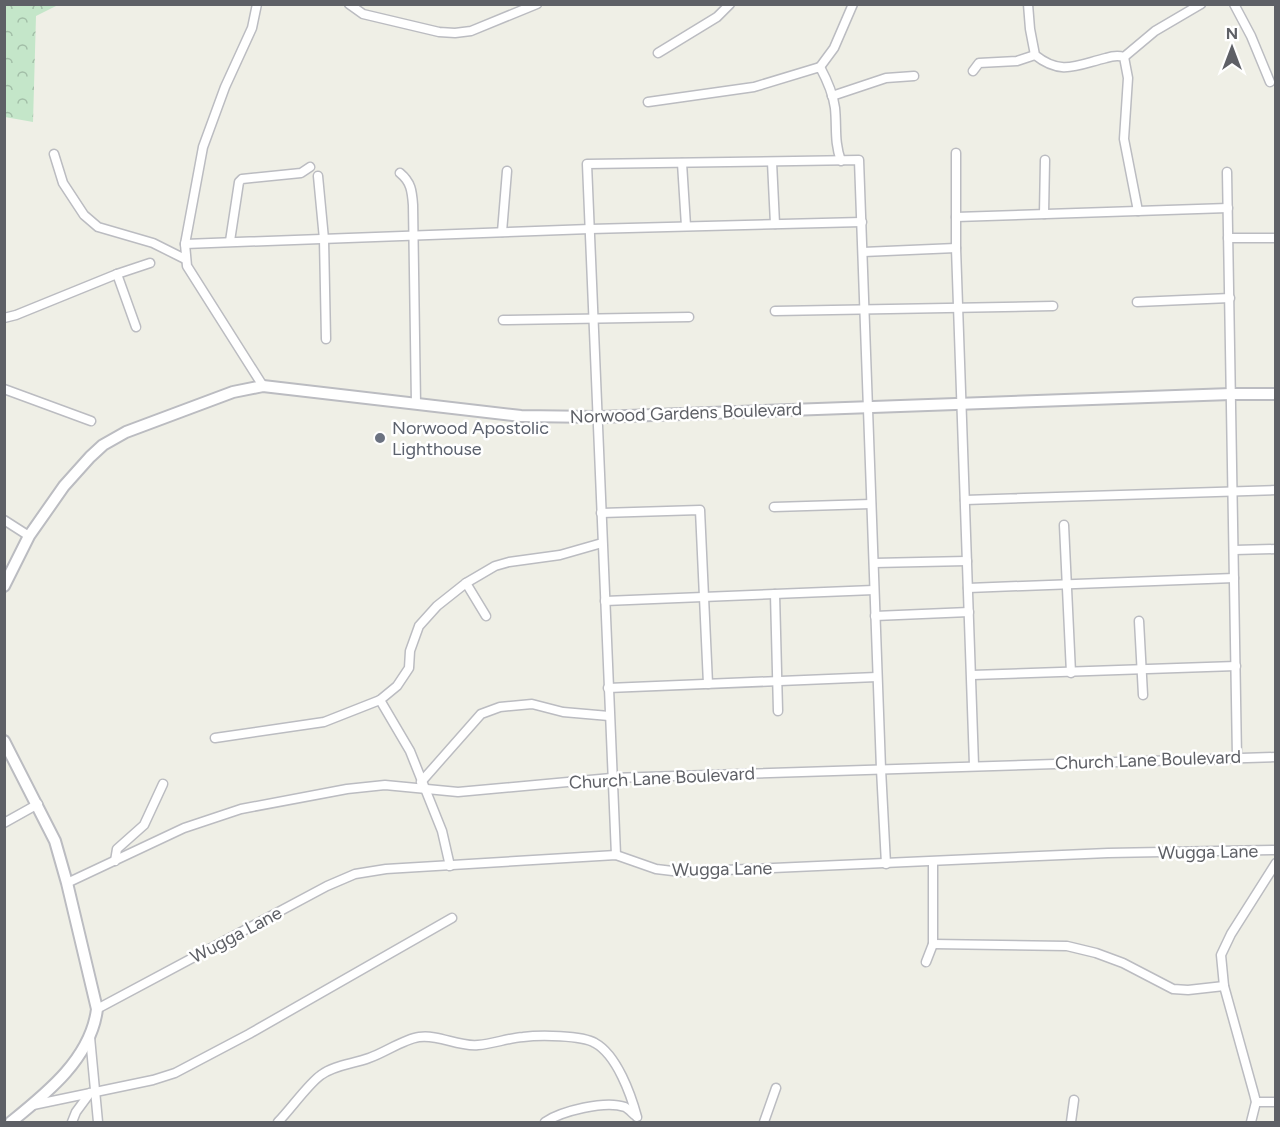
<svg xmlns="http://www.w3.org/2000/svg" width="1280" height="1127" font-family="Figtree,sans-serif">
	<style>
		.forest { fill: url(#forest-crowns) }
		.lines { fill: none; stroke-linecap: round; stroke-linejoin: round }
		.minor-casing { stroke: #bbbcc1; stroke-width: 11 }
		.tertiary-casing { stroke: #bbbcc1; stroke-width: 14 }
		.minor { stroke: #fff; stroke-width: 8 }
		.tertiary { stroke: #fff; stroke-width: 10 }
		.worship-dot { fill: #6b7280; stroke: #fff; stroke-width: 2 }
		.labels { text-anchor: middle; stroke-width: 5; stroke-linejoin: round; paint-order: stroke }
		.street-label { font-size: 18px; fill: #5e6066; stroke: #fff }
		.worship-label { font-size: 18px; fill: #5b616d; stroke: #fff; text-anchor: start }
	</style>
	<defs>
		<pattern id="forest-crowns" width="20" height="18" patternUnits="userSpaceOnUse" patternTransform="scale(1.5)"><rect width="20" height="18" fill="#c4e6c9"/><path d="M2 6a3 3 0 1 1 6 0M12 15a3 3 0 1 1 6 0" fill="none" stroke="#a2bea7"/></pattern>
	</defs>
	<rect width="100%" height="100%" fill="#efefe6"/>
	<path class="forest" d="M 4,5 L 58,5 L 36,16 L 33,122 L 5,117 Z"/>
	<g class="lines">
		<g class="minor-casing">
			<g id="minor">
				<path d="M 257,4 L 252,28 L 225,87 L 203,147 L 185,244 L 187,266 L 263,386"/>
				<path d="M 349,4 L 363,14 L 439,32 L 455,33 L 471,31 L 537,4"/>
				<path d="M 1028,4 L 1030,29 L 1035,55 C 1061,76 1077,65 1106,58 C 1112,56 1118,55 1124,57 L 1128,78 L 1124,139 L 1138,211"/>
				<path d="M 1234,4 L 1251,36 L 1270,82"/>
				<path d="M 658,53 L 717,17 L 730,4"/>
				<path d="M 1124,57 L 1155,31 L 1201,4"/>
				<path d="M 820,67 L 834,48 L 853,4"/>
				<path d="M 973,71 L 979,63 L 1017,61 L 1035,55"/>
				<path d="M 832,96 L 886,78 L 914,76"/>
				<path d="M 648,102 L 754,87 L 820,67 C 827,80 833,93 835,108 C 837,128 834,141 841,161"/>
				<path d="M 956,153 L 956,248 L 974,765"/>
				<path d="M 54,154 L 63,183 L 84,215 L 98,227 L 153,243 L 185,259"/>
				<path d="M 772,162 L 775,224"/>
				<path d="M 682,163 L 686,226"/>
				<path d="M 1227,172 L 1237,758"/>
				<path d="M 400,173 C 411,182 412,191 413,205 L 416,404"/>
				<path d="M 318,176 L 324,239 L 326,339"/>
				<path d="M 1044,214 L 1045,160"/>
				<path d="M 956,217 L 1228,208"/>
				<path d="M 502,232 L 507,171"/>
				<path d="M 1228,238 L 1276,238"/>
				<path d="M 230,241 L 239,182 L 242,179 L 301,173 L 310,167"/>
				<path d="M 185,244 L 590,229 L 862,222"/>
				<path d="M 863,252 L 956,248"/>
				<path d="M 117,274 L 136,327"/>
				<path d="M 1137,302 L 1230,298"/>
				<path d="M 775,311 L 1053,306"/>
				<path d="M 4,318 L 16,315 L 117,274 L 150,263"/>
				<path d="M 503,320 L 689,317"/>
				<path d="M 4,389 L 91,421"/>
				<path d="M 965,500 L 1276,490"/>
				<path d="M 774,507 L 871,504"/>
				<path d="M 601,513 L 700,510 L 708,684"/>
				<path d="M 4,520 L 29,536"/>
				<path d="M 1064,525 L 1071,673"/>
				<path d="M 1234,550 L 1276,549"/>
				<path d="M 874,563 L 967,561"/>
				<path d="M 466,583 L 486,616"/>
				<path d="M 968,588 L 1234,578"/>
				<path d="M 775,594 L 778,711"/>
				<path d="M 605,601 L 874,590"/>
				<path d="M 875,616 L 969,612"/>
				<path d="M 1139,621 L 1143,695"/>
				<path d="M 972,675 L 1236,666"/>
				<path d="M 608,688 L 877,677"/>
				<path d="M 380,700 L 410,751 L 442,831 L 450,866"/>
				<path d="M 215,738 L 324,722 L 380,700 L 397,686 L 409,668 L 410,651 L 419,626 L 437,606 L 466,583 L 495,566 L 509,562 L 560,555 L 602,543"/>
				<path d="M 421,782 L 481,714 L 500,707 L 532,704 L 563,712 L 609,716"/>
				<path d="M 4,823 L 38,804"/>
				<path d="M 616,855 L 587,164 L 859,160 L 881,769 L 886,864"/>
				<path d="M 115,861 L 117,849 L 144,825 L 163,784"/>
				<path d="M 67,883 L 184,828 L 241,809 L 347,789 L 385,785 L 458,792 L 611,778 L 1276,757"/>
				<path d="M 933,944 L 1067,946 L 1096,953 L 1123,963 L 1173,989 L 1188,990 L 1224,986"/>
				<path d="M 926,962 L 933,944 L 933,862"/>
				<path d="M 97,1009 L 327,886 L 355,874 L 386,869 L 616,855 L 656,869 L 681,872 L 1108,853 L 1276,850"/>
				<path d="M 90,1037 L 98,1122"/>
				<path d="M 1256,1102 L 1276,1102"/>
				<path d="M 33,1105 L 153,1080 L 175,1073 L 249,1034 L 452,918"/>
				<path d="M 72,1122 L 76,1112 L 90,1093"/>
				<path d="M 278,1122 C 290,1110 309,1083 321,1075 C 334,1065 353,1064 369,1058 C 384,1053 404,1039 419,1037 C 439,1034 458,1047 478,1045 C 493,1044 508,1038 523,1037 C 539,1035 582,1035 595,1043 C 617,1055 631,1095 637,1117"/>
				<path d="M 545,1122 C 562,1111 605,1100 625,1107 C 629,1109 633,1114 636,1116"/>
				<path d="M 764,1122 L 776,1088"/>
				<path d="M 1071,1122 L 1074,1100"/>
				<path d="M 1251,1122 L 1256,1102 L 1254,1094 L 1224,986 L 1221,955 L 1231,934 L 1276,863"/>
			</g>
		</g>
		<g class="tertiary-casing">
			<g id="tertiary">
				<path d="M 4,586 L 29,536 L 64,486 L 90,457 L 103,445 L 126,432 L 233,392 L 263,386 L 521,416 L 599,417 L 1231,394 L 1276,394"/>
				<path d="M 4,741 L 55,841 L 67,883 L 97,1009 C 91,1058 47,1093 11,1122"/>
			</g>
		</g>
		<use href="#minor" class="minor"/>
		<use href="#tertiary" class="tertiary"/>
	</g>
	<circle class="worship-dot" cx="380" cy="438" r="6"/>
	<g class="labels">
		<g class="street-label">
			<text transform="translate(686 413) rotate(-2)" y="6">Norwood Gardens Boulevard</text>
			<text transform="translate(1148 760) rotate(-2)" y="6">Church Lane Boulevard</text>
			<text transform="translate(662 778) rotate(-3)" y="6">Church Lane Boulevard</text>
			<text transform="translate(1208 852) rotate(-1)" y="6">Wugga Lane</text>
			<text transform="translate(722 869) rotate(-1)" y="6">Wugga Lane</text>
			<text transform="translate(236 935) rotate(-28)" y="6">Wugga Lane</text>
		</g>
		<g class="worship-label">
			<text x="392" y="434">Norwood Apostolic<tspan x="392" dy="21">Lighthouse</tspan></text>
		</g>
	</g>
	<rect width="1280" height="1127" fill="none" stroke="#5e6066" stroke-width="12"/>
	<g transform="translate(1232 48)" stroke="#ffffff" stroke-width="4.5" paint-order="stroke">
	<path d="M0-4.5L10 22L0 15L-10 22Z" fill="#5e6066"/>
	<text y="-9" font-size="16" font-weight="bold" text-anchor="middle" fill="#5e6066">N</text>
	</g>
</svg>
